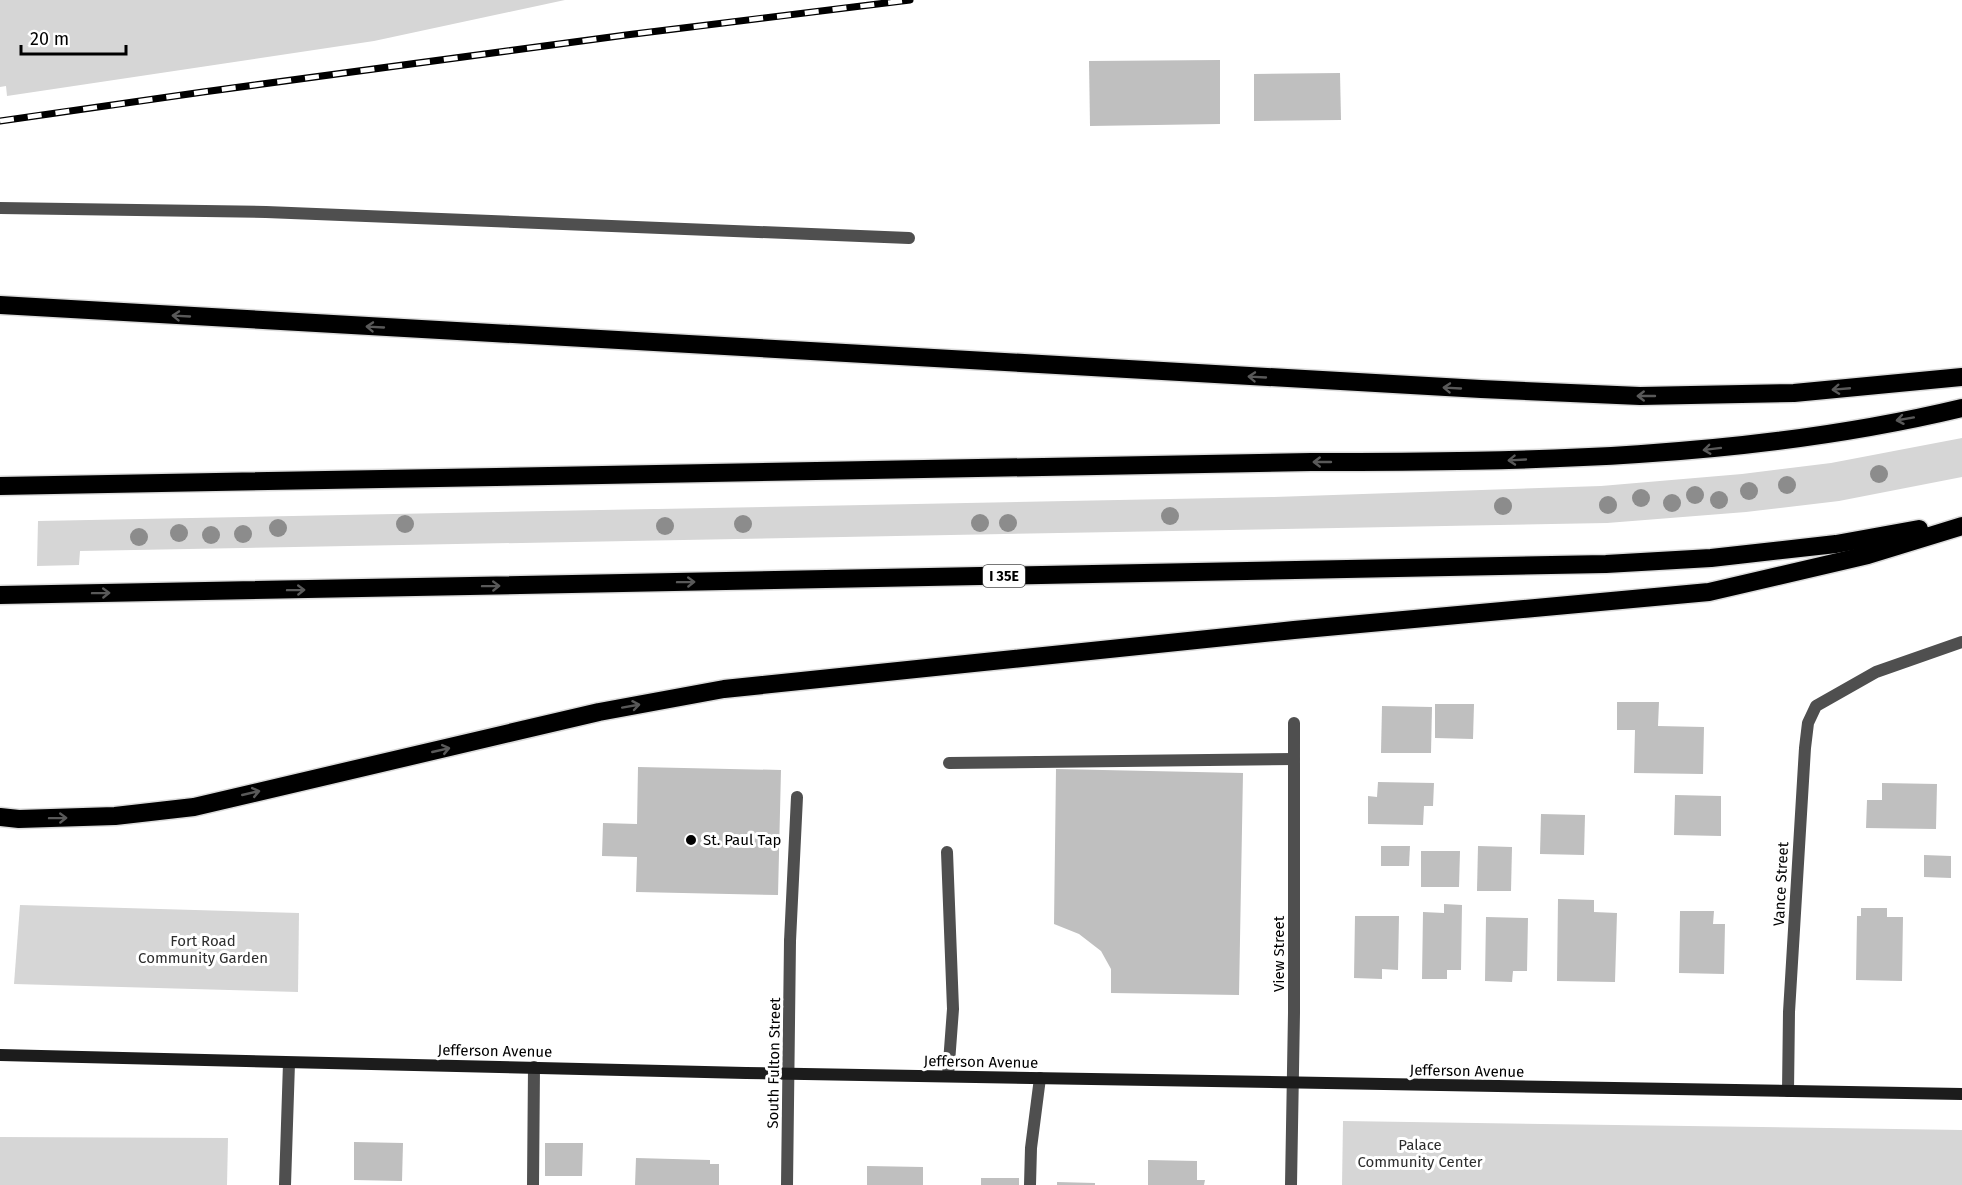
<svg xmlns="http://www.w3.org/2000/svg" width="1962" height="1185" font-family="'Fira Sans',sans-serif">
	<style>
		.green { fill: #d6d6d6 }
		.building { fill: #bfbfbf }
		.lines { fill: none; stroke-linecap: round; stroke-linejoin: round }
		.highway-casing { stroke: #dbdbdb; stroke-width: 21 }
		.lane { stroke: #4f4f4f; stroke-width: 12 }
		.street { stroke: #4f4f4f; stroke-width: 12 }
		.secondary { stroke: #1c1c1c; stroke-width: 12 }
		.highway { stroke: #000; stroke-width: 18 }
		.rail-casing { stroke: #000; stroke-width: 7 }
		.rail { stroke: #fff; stroke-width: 4.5; stroke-dasharray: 14; stroke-linecap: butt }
		.tree { fill: #8c8c8c }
		.oneway { stroke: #595959 }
		.poi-dot { fill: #000; stroke: #fff; stroke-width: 2 }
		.labels { text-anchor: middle; stroke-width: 6; stroke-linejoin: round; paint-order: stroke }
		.shield { fill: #fff; stroke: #4c4c4c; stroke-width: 1.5 }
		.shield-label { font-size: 14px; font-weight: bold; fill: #000 }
		.poi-label { font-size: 15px; fill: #000; stroke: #fff; text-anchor: start }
		.street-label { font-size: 15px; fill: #000; stroke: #fff }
		.park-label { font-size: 15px; fill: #2d2d2d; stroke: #fff }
	</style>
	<rect width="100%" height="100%" fill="#fff"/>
	<g class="green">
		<path d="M 0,0 L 565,0 L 374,41 L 7,96 L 6,86 L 0,87 Z"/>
		<path d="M 1962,438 L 1962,477 L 1839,501 L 1746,512 L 1607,523 L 80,551 L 79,565 L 37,566 L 38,521 L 1274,497 L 1601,486 L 1742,474 L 1831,463 Z"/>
		<path d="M 20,905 L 299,913 L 298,992 L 14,984 Z"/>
		<path d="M 1343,1121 L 1962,1130 L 1962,1185 L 1342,1185 Z"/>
		<path d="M 0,1137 L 228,1138 L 227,1185 L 0,1185 Z"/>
	</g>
	<g class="building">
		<path d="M 1220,60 L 1220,124 L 1090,126 L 1089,61 Z"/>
		<path d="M 1340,73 L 1341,120 L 1254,121 L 1254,74 Z"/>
		<path d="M 1617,702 L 1659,702 L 1658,726 L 1704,727 L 1703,774 L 1634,773 L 1635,730 L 1617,730 Z"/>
		<path d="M 1435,704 L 1474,704 L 1473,739 L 1435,738 Z"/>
		<path d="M 1382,706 L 1432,707 L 1431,753 L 1381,753 Z"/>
		<path d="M 638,767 L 781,770 L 778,895 L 636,892 L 637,857 L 602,856 L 603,823 L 637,824 Z"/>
		<path d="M 1056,769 L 1243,773 L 1239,995 L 1111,993 L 1111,969 L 1101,951 L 1079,934 L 1054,924 Z"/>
		<path d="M 1378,782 L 1434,783 L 1433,806 L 1424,806 L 1423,825 L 1368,824 L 1368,796 L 1377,797 Z"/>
		<path d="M 1882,783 L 1937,784 L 1936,829 L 1866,828 L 1867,800 L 1882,800 Z"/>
		<path d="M 1675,795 L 1721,796 L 1721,836 L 1674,835 Z"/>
		<path d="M 1541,814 L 1585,815 L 1584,855 L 1540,854 Z"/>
		<path d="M 1381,846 L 1410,846 L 1409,866 L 1381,866 Z"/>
		<path d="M 1478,846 L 1512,847 L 1511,891 L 1477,891 Z"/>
		<path d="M 1421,851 L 1460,851 L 1459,887 L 1421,887 Z"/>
		<path d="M 1924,855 L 1951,856 L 1951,878 L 1924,877 Z"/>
		<path d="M 1558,899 L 1594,900 L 1594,912 L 1617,913 L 1615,982 L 1557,981 Z"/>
		<path d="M 1444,904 L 1462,905 L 1461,970 L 1447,970 L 1447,979 L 1422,979 L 1423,912 L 1444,913 Z"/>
		<path d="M 1861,908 L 1887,908 L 1887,917 L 1903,917 L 1902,981 L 1856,980 L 1857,916 L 1861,916 Z"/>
		<path d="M 1680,911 L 1714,911 L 1713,924 L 1725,924 L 1724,974 L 1679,973 Z"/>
		<path d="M 1355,916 L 1399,916 L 1398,970 L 1382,969 L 1382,979 L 1354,978 Z"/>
		<path d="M 1486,917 L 1528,918 L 1527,971 L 1513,971 L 1512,982 L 1485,981 Z"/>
		<path d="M 354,1142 L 403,1143 L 402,1181 L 354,1180 Z"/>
		<path d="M 545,1143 L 583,1143 L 582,1176 L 545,1176 Z"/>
		<path d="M 636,1158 L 710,1160 L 710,1164 L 719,1164 L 719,1185 L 635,1185 Z"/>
		<path d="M 1148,1160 L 1197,1161 L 1197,1180 L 1205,1180 L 1204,1185 L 1148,1185 Z"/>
		<path d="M 867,1166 L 923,1167 L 923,1185 L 867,1185 Z"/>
		<rect x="981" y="1178" width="38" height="7"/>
		<path d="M 1057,1182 L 1095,1183 L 1095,1185 L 1057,1185 Z"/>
	</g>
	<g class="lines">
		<g class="highway-casing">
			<g id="highway">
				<path d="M 0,305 L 1481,389 L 1640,396 L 1794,393 L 1962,377"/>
				<path d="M 0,486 L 1311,462 C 1529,462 1749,459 1962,408"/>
				<path d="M 0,595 L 1606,564 L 1711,558 L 1836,544 L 1919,529"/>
				<path d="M 0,817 L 19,819 L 115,816 L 194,807 L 599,712 L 724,689 L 1294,630 L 1709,592 L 1868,555 L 1962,526"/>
			</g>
		</g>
		<g class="lane">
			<path d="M 0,208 L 266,212 L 909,238"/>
			<path d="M 949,763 L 1294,759"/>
			<path d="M 947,852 L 953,1009 L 948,1076"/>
			<path d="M 790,941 L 797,797"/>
			<path d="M 533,1185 L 534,1067"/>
			<path d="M 1030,1185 L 1031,1148 L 1040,1078"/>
		</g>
		<g class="street">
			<path d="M 1788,1091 L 1789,1012 L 1805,748 L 1808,723 L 1816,706 L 1876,672 L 1962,642"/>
			<path d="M 285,1185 L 289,1063"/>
			<path d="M 787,1185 L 790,941"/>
			<path d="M 1291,1185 L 1294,1013 L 1294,723"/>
		</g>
		<path class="secondary" d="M 0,1055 C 249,1062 498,1065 746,1073 L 1962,1094"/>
		<use href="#highway" class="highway"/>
		<g class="rail-casing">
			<path id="rail" d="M 0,121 L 203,92 L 626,35 L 910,0"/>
		</g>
		<use href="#rail" class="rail"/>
	</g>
	<g class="tree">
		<circle cx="1879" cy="474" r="9"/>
		<circle cx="1787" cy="485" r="9"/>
		<circle cx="1749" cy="491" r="9"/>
		<circle cx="1695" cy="495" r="9"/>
		<circle cx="1641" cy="498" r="9"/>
		<circle cx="1719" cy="500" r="9"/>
		<circle cx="1672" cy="503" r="9"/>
		<circle cx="1608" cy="505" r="9"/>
		<circle cx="1503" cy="506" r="9"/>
		<circle cx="1170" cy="516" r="9"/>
		<circle cx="980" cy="523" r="9"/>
		<circle cx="1008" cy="523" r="9"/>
		<circle cx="405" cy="524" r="9"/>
		<circle cx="743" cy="524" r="9"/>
		<circle cx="665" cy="526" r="9"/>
		<circle cx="278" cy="528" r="9"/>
		<circle cx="179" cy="533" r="9"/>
		<circle cx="243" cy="534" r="9"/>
		<circle cx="211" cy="535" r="9"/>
		<circle cx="139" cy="537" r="9"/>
	</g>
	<defs><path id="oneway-shaft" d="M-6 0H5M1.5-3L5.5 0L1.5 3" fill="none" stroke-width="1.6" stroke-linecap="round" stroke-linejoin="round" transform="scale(1.5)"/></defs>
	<g class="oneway">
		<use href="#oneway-shaft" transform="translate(181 316) rotate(-177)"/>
		<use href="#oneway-shaft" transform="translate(375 327) rotate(-177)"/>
		<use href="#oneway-shaft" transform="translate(1257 377) rotate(-177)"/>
		<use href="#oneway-shaft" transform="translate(1452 388) rotate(-177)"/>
		<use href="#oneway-shaft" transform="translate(1841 389) rotate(175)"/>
		<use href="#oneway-shaft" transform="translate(1646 396) rotate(180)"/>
		<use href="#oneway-shaft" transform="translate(1905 419) rotate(170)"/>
		<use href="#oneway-shaft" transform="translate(1712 449) rotate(173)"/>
		<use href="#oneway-shaft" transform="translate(1517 460) rotate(177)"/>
		<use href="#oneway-shaft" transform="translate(1322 462) rotate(180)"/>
		<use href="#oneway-shaft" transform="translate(686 582) rotate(-1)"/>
		<use href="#oneway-shaft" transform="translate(491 586) rotate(-1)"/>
		<use href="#oneway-shaft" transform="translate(296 590) rotate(-1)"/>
		<use href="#oneway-shaft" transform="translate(101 593) rotate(-1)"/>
		<use href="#oneway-shaft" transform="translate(631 706) rotate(-10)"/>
		<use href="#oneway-shaft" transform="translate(441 750) rotate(-13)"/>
		<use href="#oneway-shaft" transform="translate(251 793) rotate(-13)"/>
		<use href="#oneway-shaft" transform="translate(58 818) rotate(-1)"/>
	</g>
	<circle class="poi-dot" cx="691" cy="840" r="6"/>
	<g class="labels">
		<rect class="shield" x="983" y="565" width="42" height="22" rx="4.5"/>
		<g class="shield-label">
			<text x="1004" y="581">I 35E</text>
		</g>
		<g class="poi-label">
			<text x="703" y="845">St. Paul Tap</text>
		</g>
		<g class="street-label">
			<text transform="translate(1781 884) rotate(-87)" y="5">Vance Street</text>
			<text transform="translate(1279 954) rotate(-90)" y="5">View Street</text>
			<text transform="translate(495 1051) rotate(1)" y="5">Jefferson Avenue</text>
			<text transform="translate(981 1062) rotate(1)" y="5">Jefferson Avenue</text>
			<text transform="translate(774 1063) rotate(-89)" y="5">South Fulton Street</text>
			<text transform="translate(1467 1071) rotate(1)" y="5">Jefferson Avenue</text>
		</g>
		<g class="park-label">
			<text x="203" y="946">Fort Road<tspan x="203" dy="17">Community Garden</tspan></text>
			<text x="1420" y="1150">Palace<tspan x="1420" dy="17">Community Center</tspan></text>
		</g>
	</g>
	<path d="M21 45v9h105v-9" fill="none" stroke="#000000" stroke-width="3"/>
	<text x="30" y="45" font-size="18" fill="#000000" stroke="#ffffff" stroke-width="4.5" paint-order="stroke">20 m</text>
</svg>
